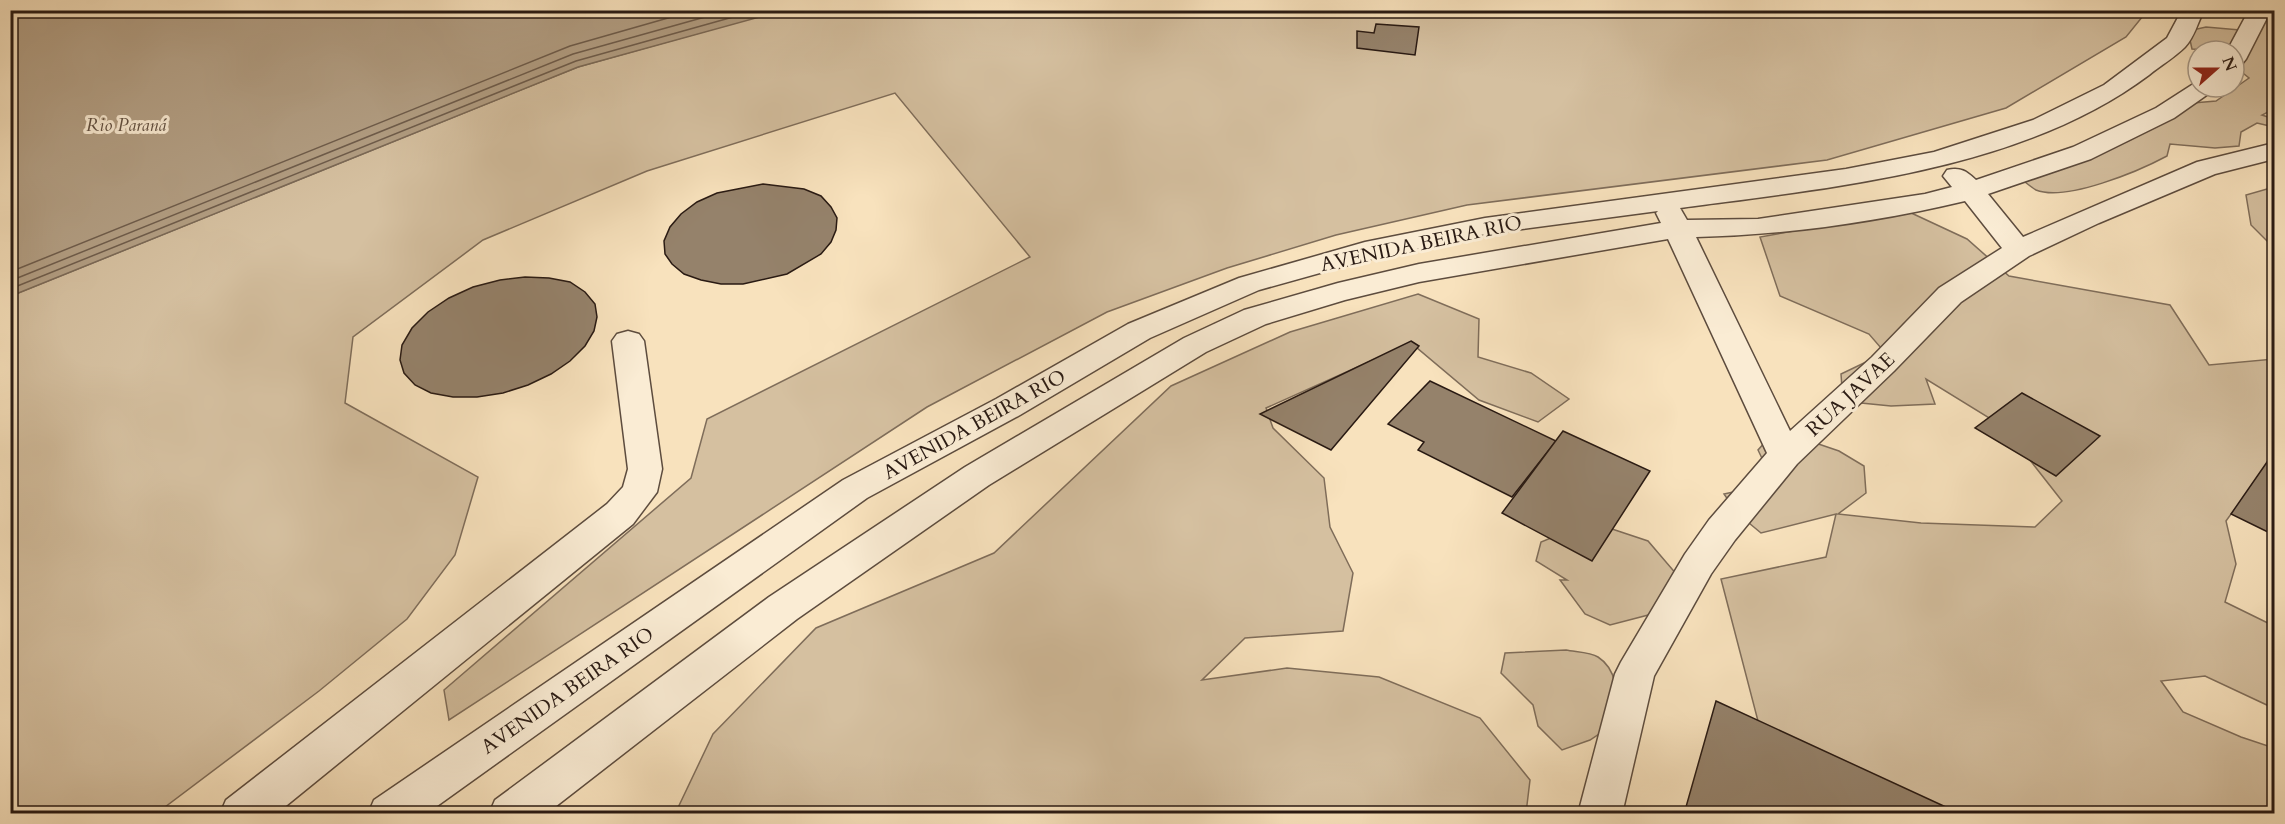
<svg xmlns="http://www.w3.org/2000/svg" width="2285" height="824" font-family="Cardo,serif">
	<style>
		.green { fill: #d5c0a0; stroke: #7f6d5a; stroke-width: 1.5 }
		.water { fill: #b29e83; stroke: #7b6956; stroke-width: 1.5 }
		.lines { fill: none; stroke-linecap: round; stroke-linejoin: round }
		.shore { stroke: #6e5c4b; stroke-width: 1.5 }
		.building { fill: #95826b; stroke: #291a13; stroke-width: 1.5 }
		.minor-casing { stroke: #5d4c3e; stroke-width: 3 }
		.minor { fill: #faecd4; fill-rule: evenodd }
		.labels { text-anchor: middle; stroke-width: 6; stroke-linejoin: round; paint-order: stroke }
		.far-water-label { font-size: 18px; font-style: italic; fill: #604f40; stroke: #faecd4 }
		.street-label { font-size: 20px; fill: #291a13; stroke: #faecd4 }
	</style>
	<rect width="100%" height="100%" fill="#f8e2bd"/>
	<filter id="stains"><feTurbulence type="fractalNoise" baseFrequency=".00333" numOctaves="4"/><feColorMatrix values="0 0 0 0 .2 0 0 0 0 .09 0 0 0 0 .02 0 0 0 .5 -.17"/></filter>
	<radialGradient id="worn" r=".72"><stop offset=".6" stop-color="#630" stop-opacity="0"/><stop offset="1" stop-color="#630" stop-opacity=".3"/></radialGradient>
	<g class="green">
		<path d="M 781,10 L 2147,11 L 2126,37 L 2006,108 L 1827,160 L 1467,205 L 1336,235 L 1227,268 L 1107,312 L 927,407 L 449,720 L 444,690 L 691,478 L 707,419 L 1030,257 L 895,93 L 647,171 L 483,240 L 353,337 L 345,403 L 478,477 L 455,555 L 407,619 L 319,691 L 157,813 L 11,814 L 11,296 L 578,67 Z"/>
		<path d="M 2268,11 L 2274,11 L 2274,109 L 2262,115 L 2274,119 L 2274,127 L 2257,123 L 2241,132 L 2239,146 L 2215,148 L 2170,144 L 2167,156 C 2139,171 2066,202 2036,190 C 2031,187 2025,182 2020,178 L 2106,151 L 2132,139 L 2193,103 L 2216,101 L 2249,78 L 2234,66 L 2234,51 L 2192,49 L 2188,31 L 2206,27 L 2240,30 Z"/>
		<path d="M 2274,187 L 2274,248 L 2251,225 L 2246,195 Z"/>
		<path d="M 1907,211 L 1967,239 L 2009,276 L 2170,305 L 2209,365 L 2274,359 L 2274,481 L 2264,496 L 2231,514 L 2226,521 L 2236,564 L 2225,602 L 2274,626 L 2274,701 L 2269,706 L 2205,676 L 2161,681 L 2183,712 L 2241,737 L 2274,748 L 2274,813 L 1821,813 L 1765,748 L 1721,579 L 1826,557 L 1836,514 L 1761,533 L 1737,513 L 1724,494 L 1747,489 L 1768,471 L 1758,450 L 1768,439 L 1798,437 L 1839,451 L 1864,466 L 1866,493 L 1838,514 L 1921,523 L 2035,527 L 2062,501 L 2004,427 L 1926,379 L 1935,404 L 1891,406 L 1861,403 L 1842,388 L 1841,374 L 1868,361 L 1894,363 L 1869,334 L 1780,296 L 1760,237 Z"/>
		<path d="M 1418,294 L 1479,319 L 1478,357 L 1531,373 L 1569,399 L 1538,422 L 1479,400 L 1411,343 L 1266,408 L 1273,428 L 1324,478 L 1330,527 L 1353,573 L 1343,631 L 1245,638 L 1202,680 L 1287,668 L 1379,677 L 1480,718 L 1530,780 L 1526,813 L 675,814 L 713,734 L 816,628 L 994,553 L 1171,386 L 1290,332 Z"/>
		<path d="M 1612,529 L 1648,541 L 1678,576 L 1652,614 L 1610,625 L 1585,614 L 1560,580 L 1567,580 L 1536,561 L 1541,542 L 1568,531 Z"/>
		<path d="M 1566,650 C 1575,652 1590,652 1598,657 C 1620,671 1617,700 1617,722 L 1590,740 L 1562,750 L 1538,726 L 1533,705 L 1501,673 L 1505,653 Z"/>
	</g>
	<path class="water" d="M 11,10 L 781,10 L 781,11 L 578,67 L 11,296 Z"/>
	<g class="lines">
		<g class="shore">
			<path d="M 10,272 L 570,46 L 696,10"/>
			<path d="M 10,281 L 573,54 L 730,10"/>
			<path d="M 10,289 L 576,61 L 758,10"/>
		</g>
	</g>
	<g class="building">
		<path d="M 1376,24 L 1419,27 L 1415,55 L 1357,48 L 1357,31 L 1374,33 Z"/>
		<path d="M 763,184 L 804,189 L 821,196 L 831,207 L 837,218 L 836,230 L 831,242 L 821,254 L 787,274 L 743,284 L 721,284 L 701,280 L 684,274 L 672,264 L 665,254 L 664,241 L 670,227 L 681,214 L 697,202 L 717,193 Z"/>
		<path d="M 525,277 L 549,278 L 570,282 L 585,292 L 595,304 L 597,317 L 594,331 L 585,346 L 570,361 L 551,374 L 528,385 L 503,393 L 477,397 L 453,397 L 431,393 L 415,385 L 404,373 L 400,360 L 402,345 L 412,328 L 428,312 L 449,298 L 473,287 L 500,280 Z"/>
		<path d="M 1411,341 L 1419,346 L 1331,450 L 1260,414 Z"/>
		<path d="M 1430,381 L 1556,441 L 1512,497 L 1418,450 L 1424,442 L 1388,424 Z"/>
		<path d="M 2022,393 L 2100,436 L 2056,476 L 1975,428 Z"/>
		<path d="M 1563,431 L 1650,471 L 1592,561 L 1502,513 Z"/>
		<path d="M 2274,452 L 2274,535 L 2231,514 Z"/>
		<path d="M 1716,701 L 1961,814 L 1684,814 Z"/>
	</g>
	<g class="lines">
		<g class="minor-casing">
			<g id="minor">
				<path d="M 2182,10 L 2204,10 C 2198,22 2194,38 2185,47 C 2175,57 2160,66 2149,75 C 2021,171 1834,187 1680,208 L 1687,220 L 1758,219 L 1925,194 L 1952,187 L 1943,176 L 1947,170 C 1961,167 1966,171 1976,180 L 2073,147 L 2156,108 L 2198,81 L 2198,87 L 2214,87 L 2211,92 L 2174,118 L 2091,159 L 1988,194 L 2023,237 L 2197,162 L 2274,143 L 2274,159 L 2215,174 L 2099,223 L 2029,256 L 1961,302 L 1894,371 L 1797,464 L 1735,540 L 1711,574 L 1654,676 L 1622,814 L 1578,814 L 1615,674 L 1621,662 L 1685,554 L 1709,520 L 1767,453 L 1668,239 L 1419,282 L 1345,300 L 1266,324 L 1206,352 L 989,485 L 797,619 L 546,814 L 489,814 L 495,800 L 769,597 L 965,467 L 1184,338 L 1244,310 L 1338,283 L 1419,264 L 1661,223 L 1656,213 L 1658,211 L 1485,234 L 1370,259 L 1259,290 L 1150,338 L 1020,415 L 867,498 L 426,814 L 368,814 L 374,800 L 843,480 L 996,399 L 1128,324 L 1239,278 L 1365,242 L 1485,218 L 1846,169 L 1934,152 L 2033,120 L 2104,85 L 2167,38 ZM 1965,201 L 2002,248 L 1939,288 L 1872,357 L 1790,431 L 1696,237 C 1785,235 1877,222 1965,201 Z"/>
				<path d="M 2249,10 L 2271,10 L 2246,59 L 2242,64 L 2234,66 L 2234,51 L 2227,51 Z"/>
				<path d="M 628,331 L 639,334 L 644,341 L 662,469 L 657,492 L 633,524 L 276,814 L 220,814 L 226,800 L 607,504 L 623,487 L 628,469 L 612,341 L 617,334 Z"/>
			</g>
		</g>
		<use href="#minor" class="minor"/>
	</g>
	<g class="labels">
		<g class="far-water-label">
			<text x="126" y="131">Rio Paraná</text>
		</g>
		<g class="street-label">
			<text transform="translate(1421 243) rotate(-12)" y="7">AVENIDA BEIRA RIO</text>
			<text transform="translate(1850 394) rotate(-43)" y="7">RUA JAVAE</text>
			<text transform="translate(974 424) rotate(-29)" y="7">AVENIDA BEIRA RIO</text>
			<text transform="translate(567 690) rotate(-35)" y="7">AVENIDA BEIRA RIO</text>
		</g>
	</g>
	<rect width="2285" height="824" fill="none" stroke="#f8e2bd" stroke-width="36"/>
	<rect x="12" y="12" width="2261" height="800" fill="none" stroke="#291a13" stroke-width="3"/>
	<rect x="18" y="18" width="2249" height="788" fill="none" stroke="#291a13" stroke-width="1.5"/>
	<g transform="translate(2216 69) rotate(69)"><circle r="28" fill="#faecd4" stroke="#a69887" stroke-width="1.5"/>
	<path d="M0-4.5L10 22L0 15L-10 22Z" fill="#8f2418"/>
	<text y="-9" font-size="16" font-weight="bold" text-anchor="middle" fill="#291a13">N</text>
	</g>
	<rect width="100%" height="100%" filter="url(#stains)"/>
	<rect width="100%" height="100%" fill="url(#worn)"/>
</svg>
